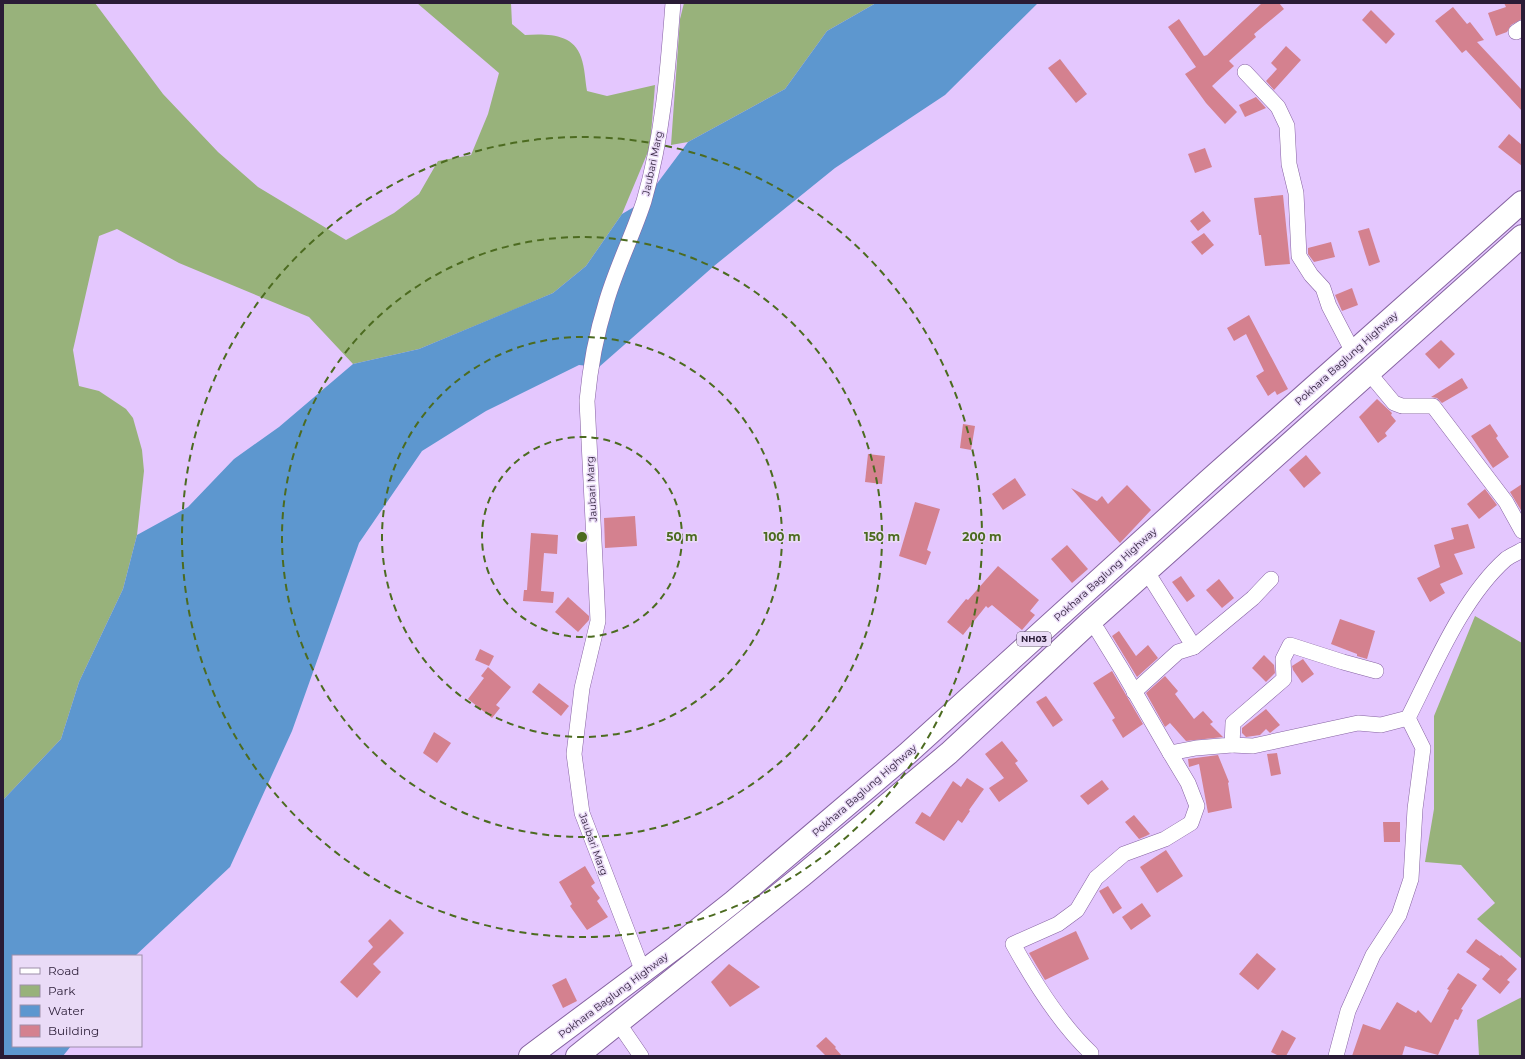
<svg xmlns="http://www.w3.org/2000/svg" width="1525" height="1059" font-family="Montserrat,sans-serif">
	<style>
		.green { fill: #98b27b }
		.water { fill: #5d97cf }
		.building { fill: #d4818f }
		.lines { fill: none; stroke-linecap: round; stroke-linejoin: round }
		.minor-casing { stroke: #8663a2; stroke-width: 16 }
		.highway-casing { stroke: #8663a2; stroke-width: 24 }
		.minor { stroke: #fff; stroke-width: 15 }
		.highway { stroke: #fff; stroke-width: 22 }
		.ring { fill: none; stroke: #4c6b20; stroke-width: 2; stroke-dasharray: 7 5 }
		.labels { text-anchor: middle; stroke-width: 3; stroke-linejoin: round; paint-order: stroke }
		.shield { fill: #eadbf7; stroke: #645570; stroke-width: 1 }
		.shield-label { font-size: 9px; font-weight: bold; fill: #2a1c36 }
		.street-label { font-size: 10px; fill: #2a1c36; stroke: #eadbf7 }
		.centre { fill: #4c6b20; stroke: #eadbf7; stroke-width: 2 }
		.ring-label { font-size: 12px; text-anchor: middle; font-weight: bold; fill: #4c6b20; stroke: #eadbf7; stroke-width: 3; stroke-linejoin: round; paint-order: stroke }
	</style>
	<rect width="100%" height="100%" fill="#e4c7fe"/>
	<g class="green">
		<path d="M 3,3 L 95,3 L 163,94 L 218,152 L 258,187 L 346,240 L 394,213 L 419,194 L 438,161 L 471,155 L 488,114 L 499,73 L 417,3 L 511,3 L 512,24 L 525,35 C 546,34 573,33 581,57 C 585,68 585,80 587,91 L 607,96 L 655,85 L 650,147 L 622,214 L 586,266 L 553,293 L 513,310 L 419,349 L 353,364 L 309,317 L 179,263 L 117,229 L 99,236 L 73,350 L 79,386 L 99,391 L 126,409 L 133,418 L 142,450 L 144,471 L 137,535 L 123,589 L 79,682 L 61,739 L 3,800 Z"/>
		<path d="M 684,3 L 876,3 L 827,31 L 785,89 L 688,142 L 671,145 L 680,19 Z"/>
		<path d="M 1475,616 L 1522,643 L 1522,959 L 1477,919 L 1495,903 L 1461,865 L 1425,862 L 1434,809 L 1434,716 Z"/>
		<path d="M 1522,997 L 1522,1056 L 1479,1056 L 1477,1020 Z"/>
	</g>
	<path class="water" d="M 876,3 L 1038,3 L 945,95 L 835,168 L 714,266 L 599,367 L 579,365 L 486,411 L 422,451 L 359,543 L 292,731 L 230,867 L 135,956 L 13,956 L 13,1046 L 71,1046 L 63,1056 L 3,1056 L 3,800 L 61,739 L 79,682 L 123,589 L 137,535 L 188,507 L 234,459 L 279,427 L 353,364 L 419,349 L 553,293 L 586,266 L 622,214 L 644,201 L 688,142 L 785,89 L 827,31 Z"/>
	<g class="building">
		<path d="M 1262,3 L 1279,3 L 1284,9 L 1254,34 L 1256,37 L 1229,61 L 1234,66 L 1212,86 L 1237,112 L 1225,124 L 1206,103 L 1185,74 L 1196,67 L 1168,27 L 1179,19 L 1204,56 L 1207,55 Z"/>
		<path d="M 1504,3 L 1522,3 L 1522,19 L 1511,25 L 1507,32 L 1496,36 L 1488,13 L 1506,7 Z"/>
		<path d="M 1453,7 L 1467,24 L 1470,22 L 1484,40 L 1477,42 L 1522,90 L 1522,111 L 1466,50 L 1462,53 L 1435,21 Z"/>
		<path d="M 1371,10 L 1395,34 L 1386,44 L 1362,20 Z"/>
		<path d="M 1286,46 L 1301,60 L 1274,90 L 1266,81 L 1277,69 L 1271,63 Z"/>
		<path d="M 1060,59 L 1087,94 L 1076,103 L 1048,68 Z"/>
		<path d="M 1256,97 L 1266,108 L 1245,117 L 1239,105 Z"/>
		<path d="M 1509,134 L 1522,145 L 1522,166 L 1498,147 Z"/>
		<path d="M 1205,148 L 1212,167 L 1195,173 L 1188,154 Z"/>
		<path d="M 1283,195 L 1290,264 L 1265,266 L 1261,235 L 1259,235 L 1254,198 Z"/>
		<path d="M 1203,211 L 1211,221 L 1198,231 L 1190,221 Z"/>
		<path d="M 1369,228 L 1380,262 L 1369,266 L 1358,231 Z"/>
		<path d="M 1204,233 L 1214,245 L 1202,255 L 1191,242 Z"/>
		<path d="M 1331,242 L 1335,257 L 1314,262 L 1308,254 L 1308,248 Z"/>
		<path d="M 1352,288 L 1358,305 L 1342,311 L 1335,295 Z"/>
		<path d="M 1249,315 L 1288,389 L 1277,395 L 1275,391 L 1268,396 L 1256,376 L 1264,371 L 1246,334 L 1234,341 L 1227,328 Z"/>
		<path d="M 1441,340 L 1455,354 L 1439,369 L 1425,354 Z"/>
		<path d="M 1462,378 L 1468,388 L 1442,403 L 1437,398 L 1431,397 Z"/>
		<path d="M 1377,399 L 1392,413 L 1391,415 L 1396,421 L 1385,433 L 1387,436 L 1378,443 L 1359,417 Z"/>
		<path d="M 963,424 L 975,426 L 971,450 L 960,448 Z"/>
		<path d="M 1490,424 L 1498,436 L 1496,438 L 1509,457 L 1493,468 L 1471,436 Z"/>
		<path d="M 868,454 L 885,456 L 882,484 L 865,482 Z"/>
		<path d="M 1306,455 L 1321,473 L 1304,488 L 1289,470 Z"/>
		<path d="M 1015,478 L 1026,495 L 1003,510 L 992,494 Z"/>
		<path d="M 1522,484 L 1522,512 L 1510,492 Z"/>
		<path d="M 1127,485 L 1151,510 L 1120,543 L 1071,488 L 1097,501 L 1102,496 L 1108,504 Z"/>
		<path d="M 1485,489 L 1497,505 L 1479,519 L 1467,504 Z"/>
		<path d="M 915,502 L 940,509 L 927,550 L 931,552 L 926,565 L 899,556 Z"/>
		<path d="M 635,516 L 637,546 L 605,548 L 604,518 Z"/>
		<path d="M 1468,524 L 1475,548 L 1454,554 L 1463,574 L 1440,584 L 1445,593 L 1430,602 L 1417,578 L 1440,567 L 1434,545 L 1454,539 L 1451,528 Z"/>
		<path d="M 531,533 L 558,535 L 557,554 L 544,553 L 541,591 L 554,592 L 553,603 L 523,601 L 524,590 L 527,590 Z"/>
		<path d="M 1067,545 L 1088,569 L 1072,583 L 1051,559 Z"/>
		<path d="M 998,566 L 1039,600 L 1030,611 L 1035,615 L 1022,630 L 992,605 L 988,608 L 986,606 L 963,635 L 947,622 L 966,599 L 968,600 Z"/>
		<path d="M 1181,576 L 1195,596 L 1187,602 L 1172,582 Z"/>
		<path d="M 1219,579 L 1234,598 L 1222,608 L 1206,590 Z"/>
		<path d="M 568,597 L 589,616 L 589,620 L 578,632 L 555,612 Z"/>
		<path d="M 1340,619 L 1375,631 L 1367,659 L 1357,656 L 1357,654 L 1331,644 Z"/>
		<path d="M 1119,631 L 1136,656 L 1148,645 L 1158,658 L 1137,677 L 1112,636 Z"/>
		<path d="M 480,649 L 494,656 L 489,666 L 475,660 Z"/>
		<path d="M 1264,655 L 1274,665 L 1275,673 L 1266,682 L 1252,668 Z"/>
		<path d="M 1303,659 L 1314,674 L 1302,683 L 1293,670 L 1292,666 Z"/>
		<path d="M 488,667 L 511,687 L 496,705 L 500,708 L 492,718 L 468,699 L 484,678 L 481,676 Z"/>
		<path d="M 1112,671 L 1143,724 L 1123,738 L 1112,720 L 1115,718 L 1093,683 Z"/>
		<path d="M 1165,676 L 1178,691 L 1175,694 L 1194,719 L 1203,711 L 1213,722 L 1210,724 L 1223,737 L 1186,741 L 1170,723 L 1165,727 L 1146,693 Z"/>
		<path d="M 539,683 L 569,706 L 561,716 L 532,692 Z"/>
		<path d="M 1046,696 L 1063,720 L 1053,727 L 1036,702 Z"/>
		<path d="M 1266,709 L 1280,725 L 1270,733 L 1266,729 L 1260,735 L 1246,737 L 1242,733 L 1242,728 Z"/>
		<path d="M 434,732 L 451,743 L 437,763 L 423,753 Z"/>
		<path d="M 1002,741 L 1018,761 L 1015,763 L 1028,781 L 999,802 L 989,788 L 1004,778 L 985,754 Z"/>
		<path d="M 1277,753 L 1281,774 L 1271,776 L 1267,754 Z"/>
		<path d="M 1218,755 L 1229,782 L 1228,783 L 1232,808 L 1208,813 L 1199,764 L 1189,767 L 1188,759 Z"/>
		<path d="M 967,778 L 984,789 L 969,810 L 970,811 L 962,823 L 958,820 L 944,841 L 915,823 L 922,812 L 930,817 L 953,781 L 961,787 Z"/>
		<path d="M 1102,780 L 1109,789 L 1088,805 L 1080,796 Z"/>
		<path d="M 1134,815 L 1150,834 L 1146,836 L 1139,839 L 1125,822 Z"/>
		<path d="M 1383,822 L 1400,822 L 1400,842 L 1384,842 Z"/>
		<path d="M 1166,850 L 1183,876 L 1157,893 L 1140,867 Z"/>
		<path d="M 585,866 L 595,883 L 591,886 L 600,898 L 597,901 L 608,917 L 587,930 L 570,906 L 572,904 L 559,882 Z"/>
		<path d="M 1108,886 L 1122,908 L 1113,914 L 1099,891 Z"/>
		<path d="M 1142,903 L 1151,916 L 1131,930 L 1122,917 Z"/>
		<path d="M 390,919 L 404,933 L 373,964 L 381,972 L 357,998 L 340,982 L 373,947 L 368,941 Z"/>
		<path d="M 1076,931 L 1089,959 L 1045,980 L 1029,953 Z"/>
		<path d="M 1476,939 L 1500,956 L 1501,955 L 1517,969 L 1507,980 L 1510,982 L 1500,994 L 1482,979 L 1490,969 L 1466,952 Z"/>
		<path d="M 1257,953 L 1276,969 L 1258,990 L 1239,974 Z"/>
		<path d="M 729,964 L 760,987 L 730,1007 L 711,982 Z"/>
		<path d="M 1458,973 L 1477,985 L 1461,1009 L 1463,1010 L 1458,1020 L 1455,1019 L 1438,1055 L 1405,1046 L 1402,1056 L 1352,1056 L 1363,1024 L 1380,1030 L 1397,1002 L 1416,1013 L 1418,1010 L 1431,1023 L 1449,990 L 1447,989 Z"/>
		<path d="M 566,978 L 577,1001 L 563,1008 L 552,985 Z"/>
		<path d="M 1282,1030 L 1296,1038 L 1286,1056 L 1279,1056 L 1271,1052 Z"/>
		<path d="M 826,1037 L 836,1047 L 835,1048 L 842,1056 L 826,1056 L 816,1046 Z"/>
	</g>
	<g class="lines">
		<g class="minor-casing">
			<g id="minor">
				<path d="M 1516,32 L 1522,28"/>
				<path d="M 1245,72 L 1278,107 L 1287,126 L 1289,164 L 1296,193 L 1299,256 L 1311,275 L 1323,288 L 1329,306 L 1353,352"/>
				<path d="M 1369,373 L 1394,403 L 1402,406 L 1433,406 L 1506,502 L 1522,531"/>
				<path d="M 1147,572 L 1194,647 L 1253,598 L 1271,579"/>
				<path d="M 1090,622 L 1098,631 L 1122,670 L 1170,753 L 1196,748 L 1232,745 L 1233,723 L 1284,679 L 1283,659 L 1290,645 L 1343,662 L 1376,671"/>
				<path d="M 1134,692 L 1178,652 L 1194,647"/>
				<path d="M 1232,745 L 1253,746 L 1358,723 L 1381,725 L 1408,718 C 1434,667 1462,598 1506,559 C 1510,556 1517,553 1522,550"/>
				<path d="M 643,972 L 582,813 L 574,754 L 582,688 L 598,621 L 587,401 C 590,368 596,335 606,303 C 616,268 633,235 644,201 C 663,136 668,69 673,3"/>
				<path d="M 619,1024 L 641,1056"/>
				<path d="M 1091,1056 L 1091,1053 C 1060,1024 1034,982 1013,944 L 1058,924 L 1077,910 L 1096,878 L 1124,854 L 1165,839 L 1191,823 L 1197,806 L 1188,783 L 1170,753"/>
				<path d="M 1336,1056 L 1348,1011 L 1373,955 L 1399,915 L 1411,879 L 1415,809 L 1423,748 L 1408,718"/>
			</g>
		</g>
		<g class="highway-casing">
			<g id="highway">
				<path d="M 530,1056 L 676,947 L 733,902 L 907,754 L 1208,481 L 1522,202"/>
				<path d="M 577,1056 L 803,875 L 949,753 L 1090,622 L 1522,236"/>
			</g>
		</g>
		<use href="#minor" class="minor"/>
		<use href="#highway" class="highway"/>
	</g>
	<g class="ring">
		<circle cx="582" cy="537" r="100"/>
		<circle cx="582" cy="537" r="200"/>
		<circle cx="582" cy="537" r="300"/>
		<circle cx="582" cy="537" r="400"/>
	</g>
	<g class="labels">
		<rect class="shield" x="1017" y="632" width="34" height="14" rx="3"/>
		<g class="shield-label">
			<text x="1034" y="642">NH03</text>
		</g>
		<g class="street-label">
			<text transform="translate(652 163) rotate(-78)" y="4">Jaubari Marg</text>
			<text transform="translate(1346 358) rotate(-42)" y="4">Pokhara Baglung Highway</text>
			<text transform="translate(591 489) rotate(-93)" y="4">Jaubari Marg</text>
			<text transform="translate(1105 574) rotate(-42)" y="4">Pokhara Baglung Highway</text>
			<text transform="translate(864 790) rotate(-41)" y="4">Pokhara Baglung Highway</text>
			<text transform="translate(594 844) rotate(70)" y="4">Jaubari Marg</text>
			<text transform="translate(613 995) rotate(-37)" y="4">Pokhara Baglung Highway</text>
		</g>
	</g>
	<circle cx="582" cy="537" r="6" class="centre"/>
	<g class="ring-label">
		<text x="682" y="541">50 m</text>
		<text x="782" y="541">100 m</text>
		<text x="882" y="541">150 m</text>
		<text x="982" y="541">200 m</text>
	</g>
	<rect width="1525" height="1059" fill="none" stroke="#2a1c36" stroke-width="8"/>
	<rect x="12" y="955" width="130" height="92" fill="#eadbf7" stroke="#9d8faa"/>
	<rect x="20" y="968" width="20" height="6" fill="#ffffff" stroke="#9d8faa"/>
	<text x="48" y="975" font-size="12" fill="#2a1c36">Road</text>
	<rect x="20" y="985" width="20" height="12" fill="#98b27b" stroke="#9d8faa"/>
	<text x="48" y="995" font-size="12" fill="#2a1c36">Park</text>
	<rect x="20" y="1005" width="20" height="12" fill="#5d97cf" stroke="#9d8faa"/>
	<text x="48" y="1015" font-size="12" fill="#2a1c36">Water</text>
	<rect x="20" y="1025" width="20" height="12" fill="#d4818f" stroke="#9d8faa"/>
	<text x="48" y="1035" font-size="12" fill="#2a1c36">Building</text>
</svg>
